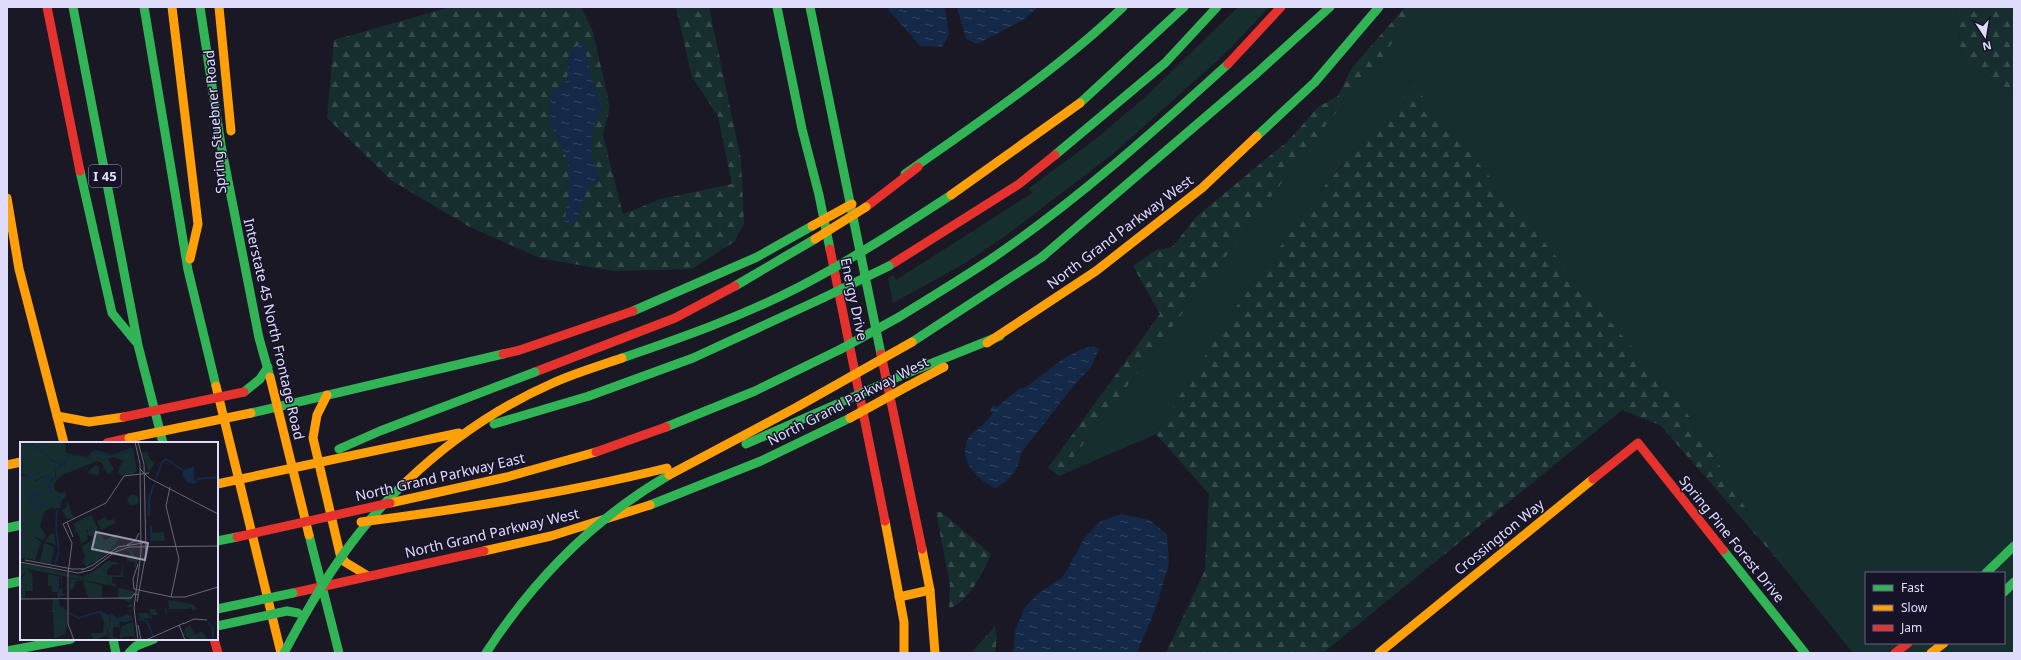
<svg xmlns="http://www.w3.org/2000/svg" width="2021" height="660" font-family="'Noto Sans',sans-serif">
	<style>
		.green { fill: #172e2f; fill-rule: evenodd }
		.forest { fill: url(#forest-firs) }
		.water { fill: url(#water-ripples) }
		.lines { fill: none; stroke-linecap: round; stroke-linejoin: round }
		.fast { stroke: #30b455; stroke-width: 9 }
		.slow { stroke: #ff9f0a; stroke-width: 9 }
		.jam { stroke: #e5322d; stroke-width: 9 }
		.fast-bridge { stroke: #30b455; stroke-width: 9 }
		.slow-bridge { stroke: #ff9f0a; stroke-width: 9 }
		.jam-bridge { stroke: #e5322d; stroke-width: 9 }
		.labels { text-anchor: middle; stroke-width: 3; stroke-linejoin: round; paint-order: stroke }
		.shield { fill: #161329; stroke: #a3a0bd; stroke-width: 1 }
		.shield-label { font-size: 13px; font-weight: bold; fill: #e0ddfc }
		.street-label { font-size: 14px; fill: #e0ddfc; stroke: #161329 }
		.inset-river { fill: none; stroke: #142848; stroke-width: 2 }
		.inset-road { fill: none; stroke: #69677a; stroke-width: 1 }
		.view { fill: #9b98b0; fill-opacity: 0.15; stroke: #9b98b0; stroke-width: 2 }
		.inset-edge { fill: none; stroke: #e0ddfc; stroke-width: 2 }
	</style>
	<defs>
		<pattern id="forest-firs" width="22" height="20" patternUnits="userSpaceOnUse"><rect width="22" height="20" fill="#172e2f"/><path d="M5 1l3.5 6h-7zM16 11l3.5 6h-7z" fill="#384c4e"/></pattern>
		<pattern id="water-ripples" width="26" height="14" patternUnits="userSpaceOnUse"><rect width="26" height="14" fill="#142848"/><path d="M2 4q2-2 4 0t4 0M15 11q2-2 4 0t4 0" fill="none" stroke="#364763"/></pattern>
	</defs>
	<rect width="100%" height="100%" fill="#1a1824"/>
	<g class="green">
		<path d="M 1238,7 L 1269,7 L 1228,51 L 1114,153 L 1008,234 L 964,264 L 893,303 L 888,278 L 894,275 L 896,280 L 1032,193 L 1029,188 L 1093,141 L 1142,100 Z"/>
		<path d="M 1416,7 L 1956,7 L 1962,61 L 2009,91 L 2014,97 L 2014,653 L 1853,653 L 1777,559 L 1689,416 L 1561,264 L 1343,164 L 1326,184 L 1231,314 L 1156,434 L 1059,476 L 1328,122 L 1375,69 ZM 1866,573 L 2004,573 L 2004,643 L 1866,643 Z"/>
	</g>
	<g class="forest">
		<path d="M 450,7 L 581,7 L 593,32 L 610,107 L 603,135 L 623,214 L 661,199 L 732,184 L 718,116 L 692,77 L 676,7 L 709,7 L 741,160 L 744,224 L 734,242 L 692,269 L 613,271 L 540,258 L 468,226 L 391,180 L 327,118 L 334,40 Z"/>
		<path d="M 1405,7 L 1416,7 L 1375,69 L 1328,122 L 1059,476 L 1048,468 L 1160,314 L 1133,266 L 1156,250 L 1172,247 L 1197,216 L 1289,140 L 1318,107 L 1338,96 L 1351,69 Z"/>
		<path d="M 1956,7 L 2014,7 L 2014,97 L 2009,91 L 1962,61 Z"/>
		<path d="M 1414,86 L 1689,416 L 1777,559 L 1660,425 L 1622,410 L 1323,653 L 1166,653 L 1205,570 L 1209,494 L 1156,434 L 1231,314 L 1326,184 Z"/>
		<path d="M 936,512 L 941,512 L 991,554 C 982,574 970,600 949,609 L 950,585 Z"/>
		<path d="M 995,626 L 997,638 L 995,653 L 971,653 Z"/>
	</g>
	<g class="water">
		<path d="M 886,7 L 945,7 L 949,35 L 942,47 L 920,46 Z"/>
		<path d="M 957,7 L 1038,7 L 1025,19 L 977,44 L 966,39 Z"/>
		<path d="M 583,42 L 594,85 L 602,107 C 588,137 587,146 600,178 L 587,189 L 577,220 L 564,225 L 569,194 L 568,161 L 551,125 L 550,94 L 567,81 L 569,51 Z"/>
		<path d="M 1094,346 L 1099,349 L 1091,367 L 1076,383 L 1021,453 C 1019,470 1010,480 996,488 C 977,481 956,458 969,437 C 975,429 986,424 993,413 L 990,411 L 993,405 L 997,407 L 1019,389 L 1026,387 C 1046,373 1069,350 1094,346 Z"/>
		<path d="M 1121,514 L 1149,520 L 1167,534 L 1169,563 L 1156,608 L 1137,653 L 1013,653 L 1015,630 L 1025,607 L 1040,592 L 1063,577 L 1085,537 L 1101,521 Z"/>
	</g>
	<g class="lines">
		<g class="fast">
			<path d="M 73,7 L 138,345 L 163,443"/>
			<path d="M 144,7 L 188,270 L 216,386"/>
			<path d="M 200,7 L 221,145 L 259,338 L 270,377"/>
			<path d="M 777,7 L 802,129 L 819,195 L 830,249"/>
			<path d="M 810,7 L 881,354"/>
			<path d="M 1080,103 L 1184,7"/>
			<path d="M 1257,136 L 1315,82 L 1379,7"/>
			<path d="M 1055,155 L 1165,63 L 1217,7"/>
			<path d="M 80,171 L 112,313 L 136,342"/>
			<path d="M 905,174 C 980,121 1057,70 1123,7"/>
			<path d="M 1042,257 L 1257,73 L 1330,7"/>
			<path d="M 735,286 L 815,239"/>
			<path d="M 633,311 L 757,257 L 812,226"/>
			<path d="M 899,317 C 931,297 963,278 994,257 C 1077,200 1153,132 1228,64"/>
			<path d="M 905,374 L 1000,336"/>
			<path d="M 244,392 L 260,379 L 268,367"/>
			<path d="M 589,396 L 693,358 L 823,298"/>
			<path d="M 251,413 L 503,354"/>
			<path d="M 666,427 L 755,391 L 841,349"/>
			<path d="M 746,444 L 846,400"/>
			<path d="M 650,505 L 761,461 L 850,418"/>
			<path d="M 7,528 L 21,525"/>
			<path d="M 309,535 L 339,653"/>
			<path d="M 217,541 L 237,537"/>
			<path d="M 1723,550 L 1805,653"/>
			<path d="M 1986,573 L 2014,546"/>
			<path d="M 7,584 L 21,581"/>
			<path d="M 2004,592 L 2014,582"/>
			<path d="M 113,639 L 116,653"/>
			<path d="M 7,651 L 71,639"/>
			<path d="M 129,653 L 136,646 L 154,639"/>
		</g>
		<g class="slow">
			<path d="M 172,7 L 198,224 L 190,259"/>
			<path d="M 219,7 L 231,131"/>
			<path d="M 7,198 L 19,269 L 64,443"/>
			<path d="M 987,343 L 1096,271 L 1202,188 L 1257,136"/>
			<path d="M 270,377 L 309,535"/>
			<path d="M 216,386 L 281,653"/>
			<path d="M 908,386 L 944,367"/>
			<path d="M 327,395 L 317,415 L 313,438 L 340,554 L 345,562 L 368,576"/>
			<path d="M 57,416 L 89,422 L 124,417"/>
			<path d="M 7,465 L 21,462"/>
			<path d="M 885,521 L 904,622 L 904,653"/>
			<path d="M 922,549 L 930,590 L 935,653"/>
			<path d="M 484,551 L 551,536 L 650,505"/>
			<path d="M 899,597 L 930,590"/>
			<path d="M 1379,653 L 1593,479"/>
			<path d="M 1931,653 L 1944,643"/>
		</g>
		<g class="jam">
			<path d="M 47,7 L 80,171"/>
			<path d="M 1228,64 L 1281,7"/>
			<path d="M 866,207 L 918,167"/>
			<path d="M 830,249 L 885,521"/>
			<path d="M 889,266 L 1019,184 L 1055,155"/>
			<path d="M 503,354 L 520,350 L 633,311"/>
			<path d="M 881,354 L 922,549"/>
			<path d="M 535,372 L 675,318 L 735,286"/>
			<path d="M 107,443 L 129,438"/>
			<path d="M 1593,479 L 1638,443 L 1723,550"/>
			<path d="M 293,593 L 484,551"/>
			<path d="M 214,639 L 218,653"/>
			<path d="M 1895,653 L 1908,643"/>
		</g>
		<g class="fast-bridge">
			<path d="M 823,298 L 889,266"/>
			<path d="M 912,342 L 1042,257"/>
			<path d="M 841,349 L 899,317"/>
			<path d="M 622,358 C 681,338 743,316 799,287 C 851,260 902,227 951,195"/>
			<path d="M 846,400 L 905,374"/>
			<path d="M 494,424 L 589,396"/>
			<path d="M 339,449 L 380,431 L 535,372"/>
			<path d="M 217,609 L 293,593"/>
			<path d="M 217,626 L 287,611 L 298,613"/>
			<path d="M 284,653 C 317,590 354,530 406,482"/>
			<path d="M 486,653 C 534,579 593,519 669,475"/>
		</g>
		<g class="slow-bridge">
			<path d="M 951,195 L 1080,103"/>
			<path d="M 812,226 L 852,204"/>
			<path d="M 815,239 L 866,207"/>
			<path d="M 850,418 L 908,386"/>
			<path d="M 129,438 L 251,413"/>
			<path d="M 669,475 L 797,407 L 912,342"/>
			<path d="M 406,482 C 449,441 498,407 553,383 C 575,373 599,366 622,358"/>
			<path d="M 217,484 L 459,433"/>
			<path d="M 390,503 L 507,477 L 596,452"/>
			<path d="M 361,522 C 464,509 566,493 667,468"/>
		</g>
		<g class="jam-bridge">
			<path d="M 124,417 L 244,392"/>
			<path d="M 596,452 L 666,427"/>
			<path d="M 237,537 L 390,503"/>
		</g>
	</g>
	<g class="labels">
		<rect class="shield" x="89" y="165" width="32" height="22" rx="3"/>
		<g class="shield-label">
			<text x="105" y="181">I 45</text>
		</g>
		<g class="street-label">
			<text transform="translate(215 122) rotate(-95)" y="5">Spring Stuebner Road</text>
			<text transform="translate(1120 232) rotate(-37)" y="5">North Grand Parkway West</text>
			<text transform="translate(854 299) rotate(78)" y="5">Energy Drive</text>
			<text transform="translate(274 329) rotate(77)" y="5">Interstate 45 North Frontage Road</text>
			<text transform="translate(848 401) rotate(-27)" y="5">North Grand Parkway West</text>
			<text transform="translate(440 477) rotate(-13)" y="5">North Grand Parkway East</text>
			<text transform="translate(492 533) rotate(-13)" y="5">North Grand Parkway West</text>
			<text transform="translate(1499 537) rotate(-39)" y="5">Crossington Way</text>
			<text transform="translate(1732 539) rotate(51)" y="5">Spring Pine Forest Drive</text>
		</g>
	</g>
	<g transform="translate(20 442)">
		<rect width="198" height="198" fill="#1a1824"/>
		<path d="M 71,73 L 89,108 L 100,100 L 75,121 L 74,105 L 70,100 L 73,95 L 67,93 L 69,84 L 66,85 L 62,77 ZM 144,90 L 145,99 L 131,99 L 130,91 ZM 68,101 L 72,120 L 67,125 L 63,120 L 65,115 L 62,104 ZM 0,120 L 63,135 L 77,127 L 85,128 L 92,120 L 97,120 L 100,122 L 92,123 L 87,128 L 87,133 L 102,133 L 86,134 L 86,128 L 85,137 L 90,135 L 88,140 L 96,142 L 95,145 L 120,151 L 113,154 L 112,165 L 107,165 L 108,168 L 112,168 L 111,170 L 107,168 L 108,164 L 112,161 L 111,157 L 110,160 L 98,156 L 98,145 L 0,125 ZM 50,136 L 82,143 L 82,155 L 68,155 L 63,139 L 56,139 L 53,147 L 50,148 ZM 0,138 L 6,138 L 5,156 L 0,157 ZM 39,157 L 39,163 L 48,171 L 44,177 L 34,175 L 34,163 L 39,165 ZM 79,169 L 91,174 L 89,176 L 90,186 L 90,180 L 95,176 L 99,178 L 101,191 L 102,184 L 113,180 L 116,198 L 114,194 L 101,195 L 101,198 L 90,198 L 89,195 L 89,198 L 88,193 L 74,198 L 70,191 L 83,191 L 84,180 L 89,194 L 90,193 ZM 93,185 L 100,185 L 100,197 L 93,195 Z" fill="#172e2f" fill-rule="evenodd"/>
		<path d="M 0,0 L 12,2 L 17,8 L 26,12 L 30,19 L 43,22 L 35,26 L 35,37 L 30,38 L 26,33 L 16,38 L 4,32 L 0,33 ZM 12,0 L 45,0 L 46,11 L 55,13 L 47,14 L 43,20 L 40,21 L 30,17 L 27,12 L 17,7 ZM 113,7 L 117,29 L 113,32 L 102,34 L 98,30 L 103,18 L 93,15 L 88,17 L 94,27 L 88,33 L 82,21 L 77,19 L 40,34 L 34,42 L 35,48 L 41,52 L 45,48 L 46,55 L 42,58 L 40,66 L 34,67 L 32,65 L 24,70 L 20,84 L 26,94 L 22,98 L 13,94 L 21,100 L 15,118 L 0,116 L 0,34 L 6,34 L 16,39 L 25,34 L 31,40 L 36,37 L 36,28 L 45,22 L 48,16 L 56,13 L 67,16 L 74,10 L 91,14 ZM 127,9 L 130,18 L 135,21 L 129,30 L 122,11 ZM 75,23 L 79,25 L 79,33 L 67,31 ZM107.5 58a5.5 5.5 0 1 1 11 0a5.5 5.5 0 1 1-11 0ZM 47,58 L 52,73 L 55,76 L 47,77 L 42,68 L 46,66 ZM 86,75 L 88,79 L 94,77 L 96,81 L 81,88 L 77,79 ZM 62,77 L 70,87 L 66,88 L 68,97 L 61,102 L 58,90 L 54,90 L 56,87 L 53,82 ZM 34,91 L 36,103 L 25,99 L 31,92 ZM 100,91 L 97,100 L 89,108 L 82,94 L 85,98 ZM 73,95 L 70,100 L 74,105 L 76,119 L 71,122 L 68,101 ZM 24,101 L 34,105 L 31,122 L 20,120 ZM 110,107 L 116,115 L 111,115 L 110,109 L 107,109 L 107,116 L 118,116 L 118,119 L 115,127 L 114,120 L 107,119 L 107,129 L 107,108 ZM 89,118 L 92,120 L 86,128 L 86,134 L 101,133 L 103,120 L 103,135 L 92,135 L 92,141 L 88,140 L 90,138 L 88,135 L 81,139 L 81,130 L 77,127 ZM 0,125 L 73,139 L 73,140 L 8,127 L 10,130 L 5,130 L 0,136 ZM 6,130 L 12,131 L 13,149 L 6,149 L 6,138 L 1,138 ZM 28,132 L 42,135 L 42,151 L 46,153 L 38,156 L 38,147 L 42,146 L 41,136 L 37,136 L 37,150 L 32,150 L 32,144 L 28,144 ZM 33,157 L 38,157 L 39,165 L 34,163 L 34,175 L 44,177 L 46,172 L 47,184 L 45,192 L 34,197 L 33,170 L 25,170 L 32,169 ZM 148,158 L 173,162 L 177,167 L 172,169 L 171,165 L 167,166 L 171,167 L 147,167 L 147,173 L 144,167 L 149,166 ZM 130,167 L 143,168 L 135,168 L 138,173 L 131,173 L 132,176 L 120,177 L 118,171 L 128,171 L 130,176 ZM 91,171 L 97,176 L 104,174 L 104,171 L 105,174 L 108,171 L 108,173 L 113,175 L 107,180 L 99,180 L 95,176 L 95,180 L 90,181 L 89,187 ZM 170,183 L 175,193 L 183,189 L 187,198 L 172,198 L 164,193 L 165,187 Z" fill="#172e2f"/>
		<path d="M 9,0 L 12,1 L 17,7 L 19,7 L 27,11 L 31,18 L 42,21 L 47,14 L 57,12 L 66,15 L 74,8 L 84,10 L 91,13 L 112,5 L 115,7 L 91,14 L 74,10 L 67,16 L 56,13 L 48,16 L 43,24 L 36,28 L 36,37 L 30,40 L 23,34 L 14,39 L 0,33 L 11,34 L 16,38 L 25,33 L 33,38 L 36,35 L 35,26 L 43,23 L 30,19 L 26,12 L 16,8 ZM 174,24 L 174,37 L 177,40 L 173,42 L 167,40 L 162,33 L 164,28 ZM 20,50 L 21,53 L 13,56 L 12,61 L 15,64 L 24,62 L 25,54 L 27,62 L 14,68 L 10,62 L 12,55 L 7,52 Z" fill="#142848"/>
		<path class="inset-river" d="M 136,37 L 142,20 L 146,17 L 164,29M 177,37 L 198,35M 28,38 L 30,49 L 39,55 L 39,65M 37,68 L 36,86 L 39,108M 129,74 L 129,57 L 134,42M 131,99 L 131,84M 35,122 L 39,109M 38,136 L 38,154M 38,158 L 39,164 L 46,169M 79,170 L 103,179 L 113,177M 50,171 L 59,176 L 78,170M 118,177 L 127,179 L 133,194M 188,180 L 193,187 L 193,198"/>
		<path class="inset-road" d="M 115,0 L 120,22 L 121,110 L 114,166 L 118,198M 120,27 L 129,36 L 198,72M 150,45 L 146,64 L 159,117 L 151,155M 47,80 L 53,95M 107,103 L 115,99 L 119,91M 5,118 L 52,127 L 64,127M 0,120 L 58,131 L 71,128 L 95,110 L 109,105 L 198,104M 118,122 L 113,137 L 114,147 L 152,155 L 165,155 L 198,145M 62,128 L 73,123 L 98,105 L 123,101M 0,157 L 111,156 L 114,152 L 118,153M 117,160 L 126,111 L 124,22 L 118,0M 163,182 L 174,177 L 187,178M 118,183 L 121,198M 159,183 L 165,198M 54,198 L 48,182 L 48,132 L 52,101 L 43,82 L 86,61 L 104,34 L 129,31M 126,198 L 164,181"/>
		<path class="view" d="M 76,90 L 128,101 L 125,118 L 72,107 Z"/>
		<rect width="198" height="198" class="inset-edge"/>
	</g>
	<rect width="2021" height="660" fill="none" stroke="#e0ddfc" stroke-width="16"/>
	<rect x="1865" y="572" width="140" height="72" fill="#161329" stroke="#67647d"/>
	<rect x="1873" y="585" width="20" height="6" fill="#30b455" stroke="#67647d"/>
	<text x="1901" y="592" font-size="12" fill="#e0ddfc">Fast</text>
	<rect x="1873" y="605" width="20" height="6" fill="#ff9f0a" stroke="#67647d"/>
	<text x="1901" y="612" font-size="12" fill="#e0ddfc">Slow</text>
	<rect x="1873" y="625" width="20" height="6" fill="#e5322d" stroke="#67647d"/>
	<text x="1901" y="632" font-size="12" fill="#e0ddfc">Jam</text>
	<g transform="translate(1985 36) rotate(168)" stroke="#161329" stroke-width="3" paint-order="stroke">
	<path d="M0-3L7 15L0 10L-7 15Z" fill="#e0ddfc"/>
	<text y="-6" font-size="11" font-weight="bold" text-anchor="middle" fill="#e0ddfc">N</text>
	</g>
</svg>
